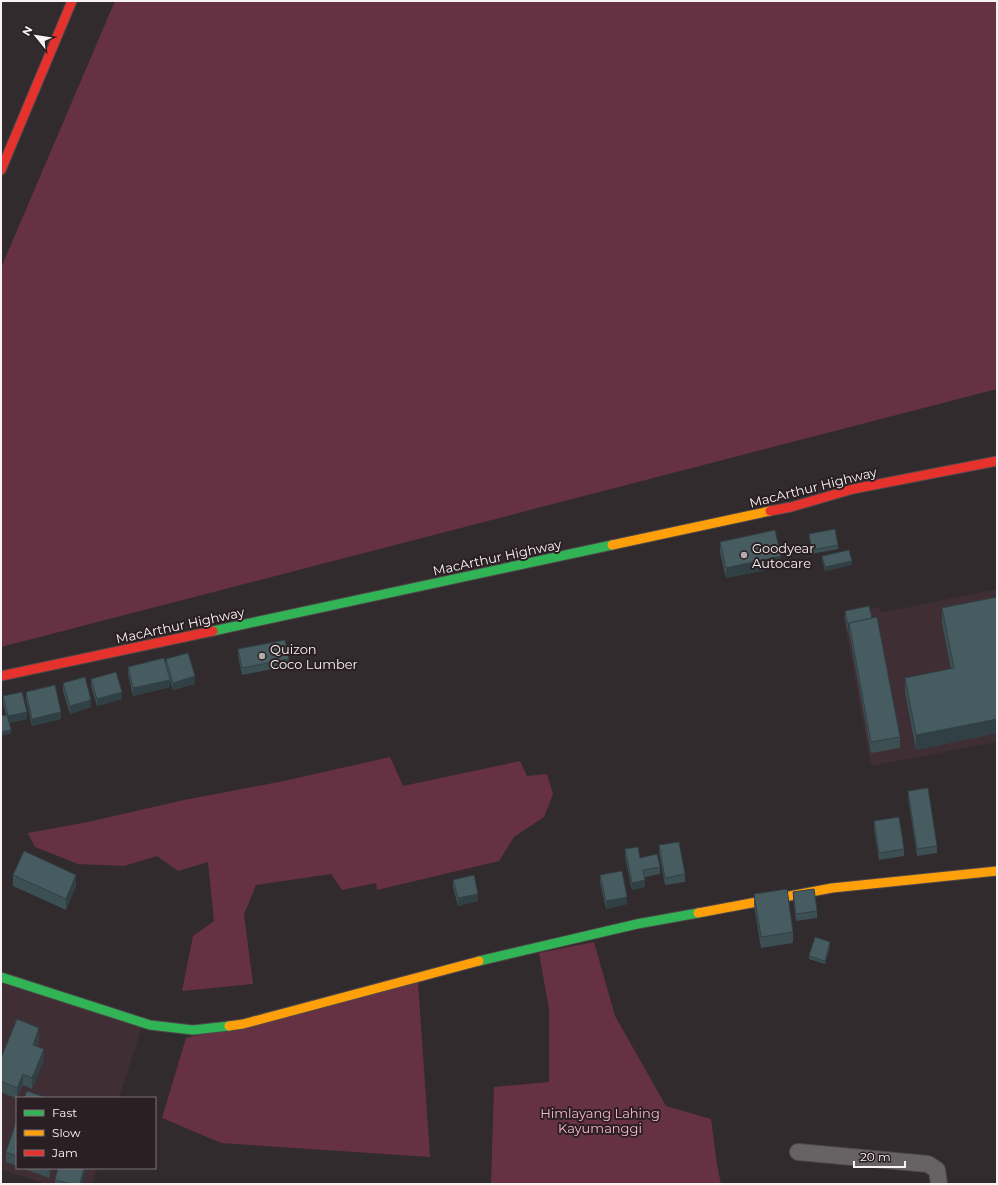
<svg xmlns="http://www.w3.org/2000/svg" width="998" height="1185" font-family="Montserrat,sans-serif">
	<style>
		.built { fill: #3f2e33 }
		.green { fill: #673144 }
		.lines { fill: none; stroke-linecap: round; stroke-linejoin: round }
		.street-casing { stroke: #4e484a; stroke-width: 18 }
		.fast-casing { stroke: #4e484a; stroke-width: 11 }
		.slow-casing { stroke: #4e484a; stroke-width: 11 }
		.jam-casing { stroke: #4e484a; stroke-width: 11 }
		.street { stroke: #676264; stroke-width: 16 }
		.fast { stroke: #30b455; stroke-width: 9 }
		.slow { stroke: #ff9f0a; stroke-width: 9 }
		.jam { stroke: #e5322d; stroke-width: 9 }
		.wall { fill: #3c4f53 }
		.shaded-wall { fill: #314044 }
		.building { fill: #465c61; stroke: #314044 }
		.poi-dot { fill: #b3acae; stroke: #2a1f22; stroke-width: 1.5 }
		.labels { text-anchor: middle; stroke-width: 4; stroke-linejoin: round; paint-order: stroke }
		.street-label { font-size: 13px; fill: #f9f2f4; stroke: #2a1f22 }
		.poi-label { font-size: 13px; fill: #f9f2f4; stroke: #2a1f22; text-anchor: start }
		.park-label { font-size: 13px; fill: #fab6ca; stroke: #2a1f22 }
	</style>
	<rect width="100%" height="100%" fill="#312b2d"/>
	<g class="built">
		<path d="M 997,589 L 997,742 L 871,766 L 843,615 L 879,607 L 881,613 Z"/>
		<path d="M 1,983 L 142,1027 L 119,1098 L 17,1098 L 17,1168 L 97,1168 L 92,1184 L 45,1184 L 1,1169 Z"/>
	</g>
	<g class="green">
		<path d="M 115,1 L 997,1 L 997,389 L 1,647 L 1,268 Z"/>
		<path d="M 390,757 L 403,786 L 520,761 L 527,776 L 547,774 L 553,794 L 544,817 L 514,837 L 499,861 L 377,890 L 376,883 L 342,890 L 331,874 L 256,885 L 244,914 L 253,984 L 182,991 L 193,936 L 214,921 L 208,862 L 178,871 L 157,856 L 124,866 L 78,864 L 35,847 L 28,833 L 88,822 L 184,800 L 284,781 Z"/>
		<path d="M 594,942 L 615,1016 L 666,1106 L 711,1119 L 717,1165 L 721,1184 L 491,1184 L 494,1087 L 549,1082 L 549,1009 L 539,953 Z"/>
		<path d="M 418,982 L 430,1157 L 221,1143 L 162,1118 L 186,1038 Z"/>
	</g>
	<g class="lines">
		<g class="street-casing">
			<path id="street" d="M 798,1152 L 928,1164 L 937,1170 L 939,1184"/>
		</g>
		<g class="fast-casing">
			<g id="fast">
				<path d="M 213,631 L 612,545"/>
				<path d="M 479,961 L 637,924 L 698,913"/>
				<path d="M 1,977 L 150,1025 L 193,1030 L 229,1026"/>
			</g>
		</g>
		<g class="slow-casing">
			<g id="slow">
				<path d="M 612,545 L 770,511"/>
				<path d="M 698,913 L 832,888 L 997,871"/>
				<path d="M 229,1026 L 243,1024 L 479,961"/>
			</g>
		</g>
		<g class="jam-casing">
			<g id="jam">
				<path d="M 1,170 L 72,1"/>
				<path d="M 770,511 L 791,507 L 853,489 L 997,461"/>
				<path d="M 1,676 L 213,631"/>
			</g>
		</g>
		<use href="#street" class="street"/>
		<use href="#fast" class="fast"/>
		<use href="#slow" class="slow"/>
		<use href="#jam" class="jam"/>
	</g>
	<g class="wall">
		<path d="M 809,534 L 838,545 L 838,549 L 812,554 L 809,537 Z"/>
		<path d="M 720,542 L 781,567 L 726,578 L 720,553 Z"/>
		<path d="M 822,556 L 852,565 L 825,571 L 822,560 Z"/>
		<path d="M 997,597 L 997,733 L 916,750 L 905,692 L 905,678 L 951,669 L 942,623 L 942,608 Z"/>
		<path d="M 845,611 L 872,618 L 900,737 L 900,748 L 871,753 L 849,632 L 848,633 L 845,619 Z"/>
		<path d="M 238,649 L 289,659 L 289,666 L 242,675 L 238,656 Z"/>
		<path d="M 166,659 L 195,684 L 173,690 L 167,670 L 170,687 L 133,696 L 128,674 L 128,667 L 166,666 Z"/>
		<path d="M 91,679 L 122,699 L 97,706 L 91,686 Z"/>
		<path d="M 63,683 L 91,707 L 70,714 L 63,691 Z"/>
		<path d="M 26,692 L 61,719 L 32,726 L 26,699 Z"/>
		<path d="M 3,696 L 27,719 L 9,723 L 11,733 L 1,736 L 1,716 L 6,715 L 3,703 Z"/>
		<path d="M 908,791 L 937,846 L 937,853 L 917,856 L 908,798 Z"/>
		<path d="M 874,821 L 904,849 L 904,856 L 879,860 L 874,829 Z"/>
		<path d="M 659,845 L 685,874 L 685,882 L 665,885 L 659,853 Z"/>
		<path d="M 625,849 L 640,858 L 660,867 L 660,874 L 645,877 L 645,887 L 632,890 L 625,857 Z"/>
		<path d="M 13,875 L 76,886 L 66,910 L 13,886 Z"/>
		<path d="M 600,875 L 627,904 L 606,909 L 600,882 Z"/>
		<path d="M 453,880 L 478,901 L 458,906 L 453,887 Z"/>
		<path d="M 793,892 L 817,911 L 817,918 L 796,921 L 793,899 Z"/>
		<path d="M 754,894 L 793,932 L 793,943 L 761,948 L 754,905 Z"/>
		<path d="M 830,946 L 825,964 L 809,959 L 809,956 Z"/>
		<path d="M 39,1039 L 37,1046 L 44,1060 L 32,1089 L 23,1085 L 17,1099 L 1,1092 L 1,1058 Z"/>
		<path d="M 17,1119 L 17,1166 L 6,1162 L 6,1152 Z"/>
		<path d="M 22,1168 L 52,1168 L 49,1178 Z"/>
		<path d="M 85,1168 L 82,1184 L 55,1184 L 55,1180 Z"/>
	</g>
	<g class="shaded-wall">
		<path d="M 781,556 L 781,567 L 726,578 L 726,568 Z"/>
		<path d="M 852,561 L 852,565 L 825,571 L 825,567 Z"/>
		<path d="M 848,625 L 849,625 L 849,632 L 848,633 Z"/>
		<path d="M 195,676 L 195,684 L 173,690 L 173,683 Z"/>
		<path d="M 170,680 L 170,687 L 133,696 L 133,688 Z"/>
		<path d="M 122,692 L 122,699 L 97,706 L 97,699 Z"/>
		<path d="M 91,700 L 91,707 L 70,714 L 70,706 Z"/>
		<path d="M 27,712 L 27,719 L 8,723 L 8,716 Z"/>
		<path d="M 61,712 L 61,719 L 32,726 L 32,719 Z"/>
		<path d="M 997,719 L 997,733 L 916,750 L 916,735 Z"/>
		<path d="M 11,730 L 11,733 L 1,736 L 1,732 Z"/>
		<path d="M 76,875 L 76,886 L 66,910 L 66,899 Z"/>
		<path d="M 645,880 L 645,887 L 632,890 L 632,883 Z"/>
		<path d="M 478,894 L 478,901 L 458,906 L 458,898 Z"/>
		<path d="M 627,897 L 627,904 L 606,909 L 606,901 Z"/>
		<path d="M 830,942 L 830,946 L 825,964 L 825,961 Z"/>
		<path d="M 39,1028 L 39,1039 L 33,1055 L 33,1045 Z"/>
		<path d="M 44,1049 L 44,1060 L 32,1089 L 32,1078 Z"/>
		<path d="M 23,1074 L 23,1085 L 17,1098 L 17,1088 Z"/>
		<path d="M 49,1168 L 52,1168 L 49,1178 Z"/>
		<path d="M 84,1168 L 85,1168 L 85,1170 L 82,1184 L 80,1184 Z"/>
	</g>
	<g class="building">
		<path d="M 835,529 L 838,545 L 812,550 L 809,534 Z"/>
		<path d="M 775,530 L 781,556 L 726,568 L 720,542 Z"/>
		<path d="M 849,550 L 852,561 L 825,567 L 822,556 Z"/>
		<path d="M 997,597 L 997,719 L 916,735 L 905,678 L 954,668 L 942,608 Z"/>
		<path d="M 869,606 L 872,618 L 849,623 L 849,625 L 848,625 L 845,611 Z"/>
		<path d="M 877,617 L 900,737 L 871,742 L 849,623 Z"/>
		<path d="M 285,640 L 289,659 L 242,668 L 238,649 Z"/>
		<path d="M 188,653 L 195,676 L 173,683 L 166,659 Z"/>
		<path d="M 164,658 L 170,680 L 133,688 L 128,667 Z"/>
		<path d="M 116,672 L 122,692 L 97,699 L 91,679 Z"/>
		<path d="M 85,677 L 91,700 L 70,706 L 63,683 Z"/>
		<path d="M 55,685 L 61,712 L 32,719 L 26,692 Z"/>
		<path d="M 22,692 L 27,712 L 8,716 L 3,696 Z"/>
		<path d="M 7,715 L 11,730 L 1,732 L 1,716 Z"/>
		<path d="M 928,788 L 937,846 L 917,849 L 908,791 Z"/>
		<path d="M 899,817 L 904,849 L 879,853 L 874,821 Z"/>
		<path d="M 679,842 L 685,874 L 665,878 L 659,845 Z"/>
		<path d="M 638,847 L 640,858 L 657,854 L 660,867 L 643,870 L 645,880 L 632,883 L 625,849 Z"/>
		<path d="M 24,851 L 76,875 L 66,899 L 13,875 Z"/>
		<path d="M 622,871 L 627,897 L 606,901 L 600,875 Z"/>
		<path d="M 474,875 L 478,894 L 458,898 L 453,880 Z"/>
		<path d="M 787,889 L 793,932 L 761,937 L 754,894 Z"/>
		<path d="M 814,889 L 817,911 L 796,914 L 793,892 Z"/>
		<path d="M 815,937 L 830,942 L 825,961 L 809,956 Z"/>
		<path d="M 17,1019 L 39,1028 L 33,1045 L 44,1049 L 32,1078 L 23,1074 L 17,1088 L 1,1081 L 1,1058 Z"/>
		<path d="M 27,1091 L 47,1098 L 24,1098 Z"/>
		<path d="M 17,1119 L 17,1156 L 6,1152 Z"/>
		<path d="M 58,1168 L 84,1168 L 80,1184 L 73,1184 L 55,1180 Z"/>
	</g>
	<g class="poi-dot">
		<circle cx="744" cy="555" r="4"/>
		<circle cx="262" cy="656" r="4"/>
	</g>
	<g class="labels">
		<g class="street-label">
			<text transform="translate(813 487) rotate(-14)" y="5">MacArthur Highway</text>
			<text transform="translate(497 557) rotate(-12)" y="5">MacArthur Highway</text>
			<text transform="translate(180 625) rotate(-12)" y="5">MacArthur Highway</text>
		</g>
		<g class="poi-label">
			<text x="752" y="553">Goodyear<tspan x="752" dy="15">Autocare</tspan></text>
			<text x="270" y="654">Quizon<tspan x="270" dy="15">Coco Lumber</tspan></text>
		</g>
		<g class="park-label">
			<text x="600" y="1118">Himlayang Lahing<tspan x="600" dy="15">Kayumanggi</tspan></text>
		</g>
	</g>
	<rect width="998" height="1185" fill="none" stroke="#f9f2f4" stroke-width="4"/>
	<rect x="16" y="1097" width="140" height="72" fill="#2a1f22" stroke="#7d7376"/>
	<rect x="24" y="1110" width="20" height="6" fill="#30b455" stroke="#7d7376"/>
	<text x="52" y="1117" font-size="12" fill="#f9f2f4">Fast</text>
	<rect x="24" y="1130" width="20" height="6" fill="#ff9f0a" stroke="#7d7376"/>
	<text x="52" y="1137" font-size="12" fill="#f9f2f4">Slow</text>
	<rect x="24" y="1150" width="20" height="6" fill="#e5322d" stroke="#7d7376"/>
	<text x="52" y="1157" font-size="12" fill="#f9f2f4">Jam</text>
	<g transform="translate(36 36) rotate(300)" stroke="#2a1f22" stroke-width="3" paint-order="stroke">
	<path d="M0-3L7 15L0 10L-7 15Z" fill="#f9f2f4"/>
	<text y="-6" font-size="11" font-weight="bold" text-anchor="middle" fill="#f9f2f4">N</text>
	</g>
	<path d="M854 1161v6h51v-6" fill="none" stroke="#f9f2f4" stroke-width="2"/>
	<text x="860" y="1161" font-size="12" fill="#f9f2f4" stroke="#2a1f22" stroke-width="3" paint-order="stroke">20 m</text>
</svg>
